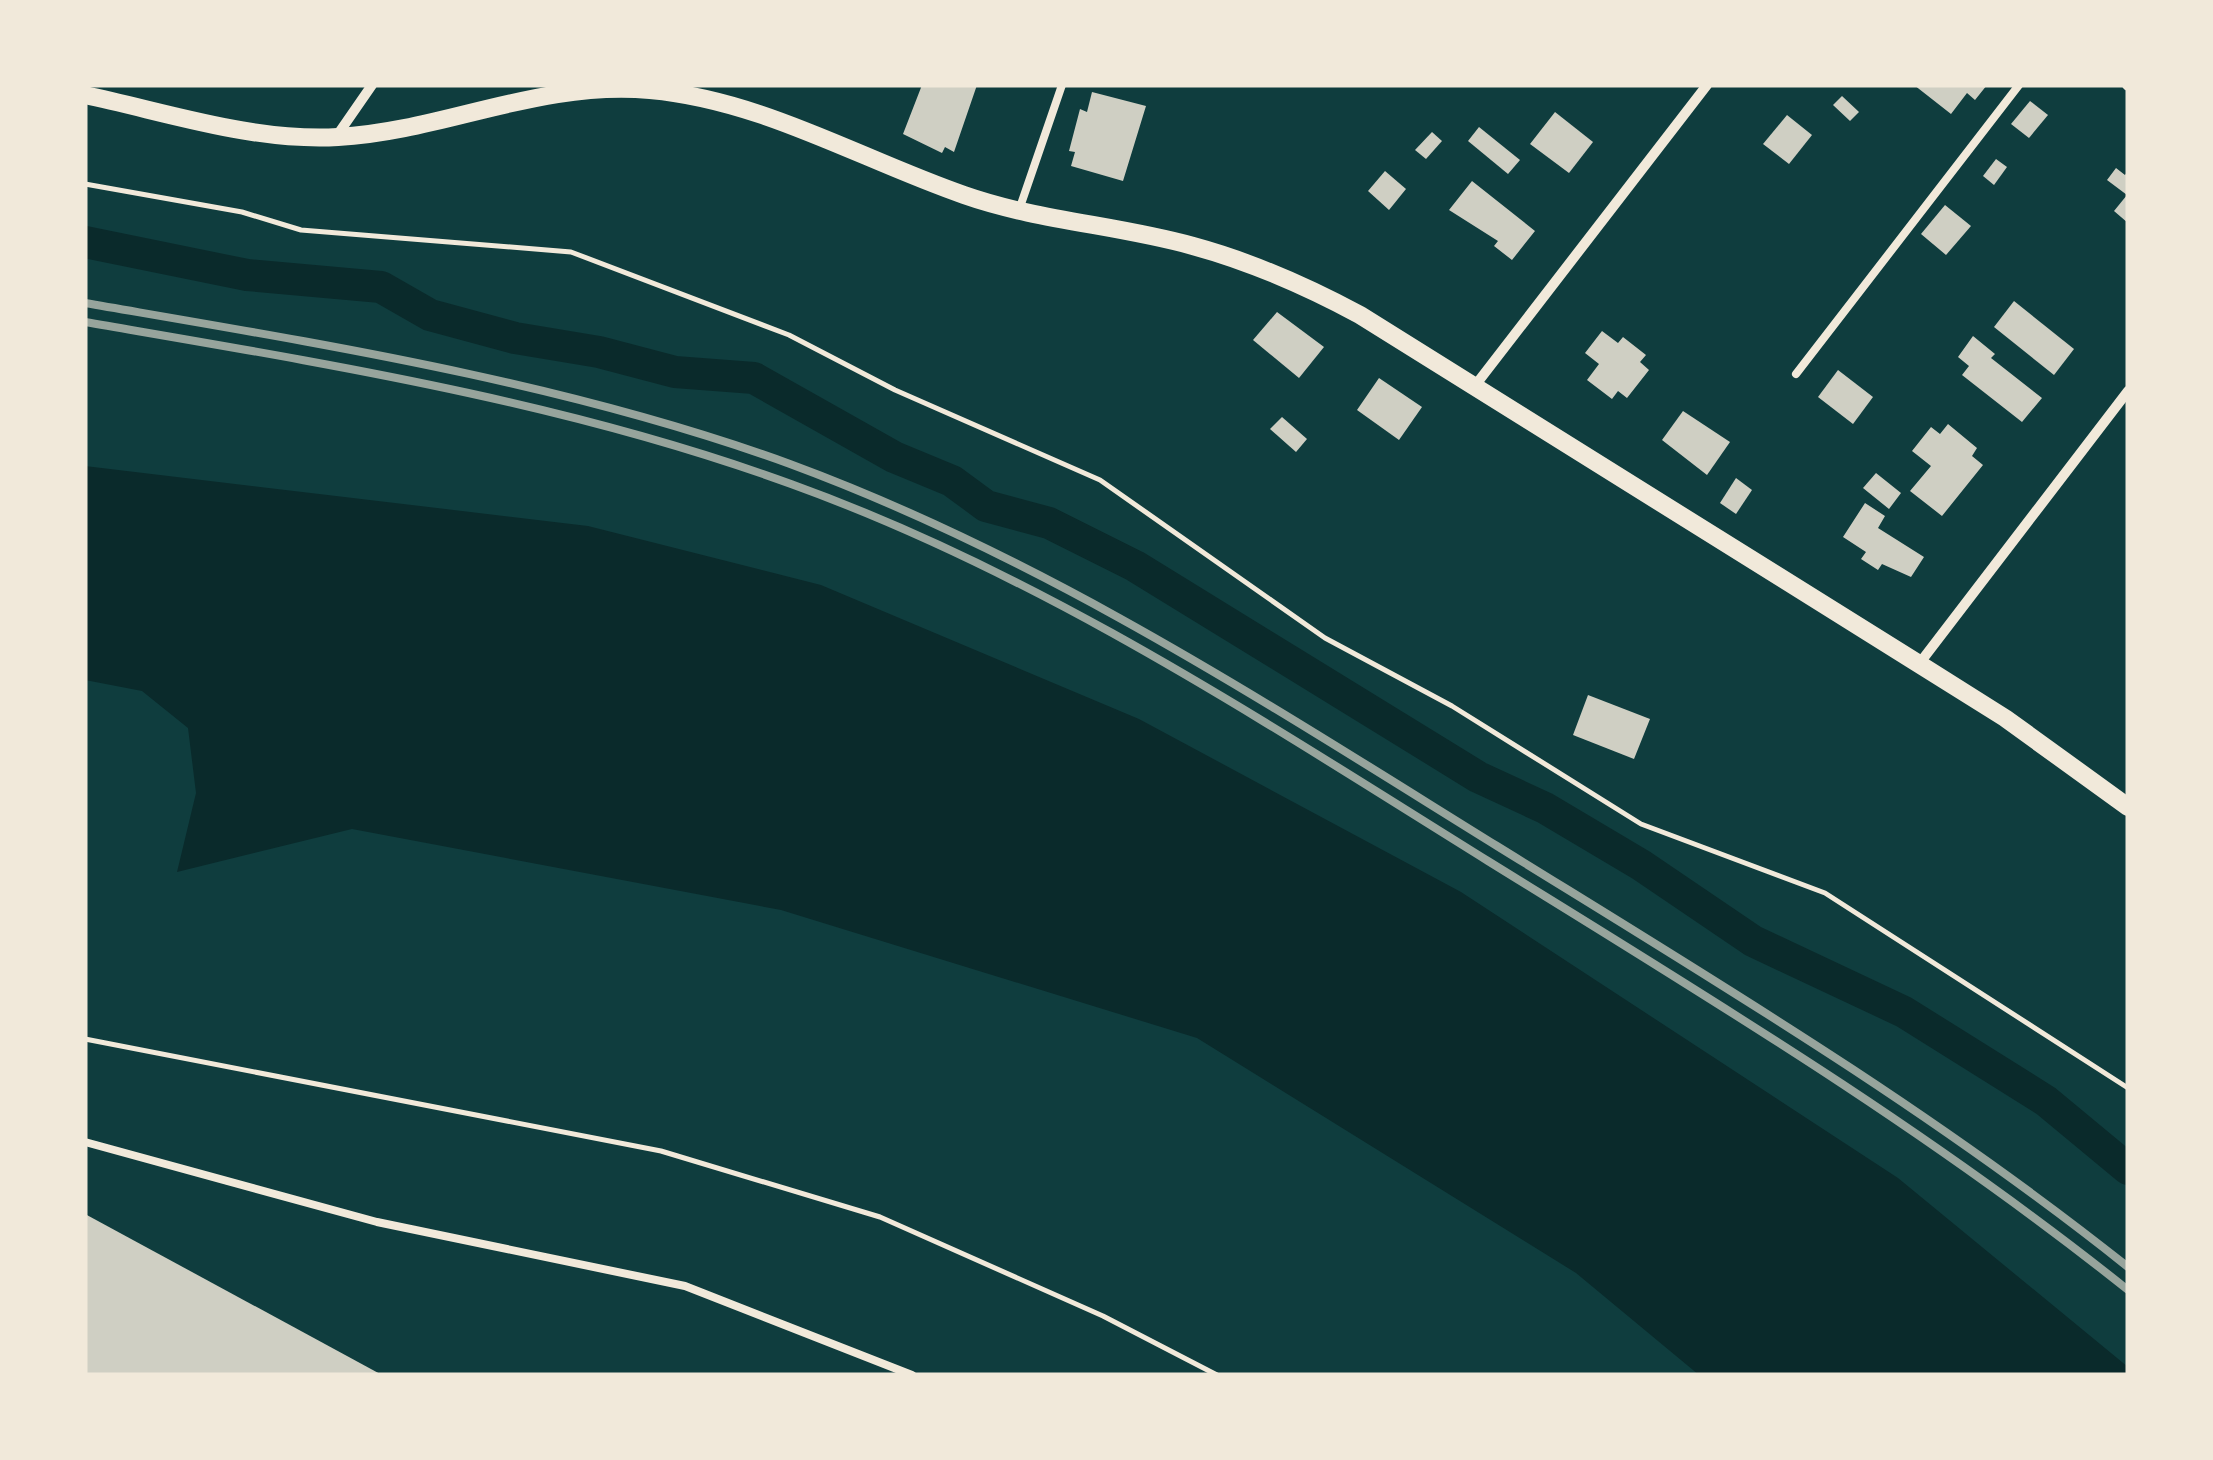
<svg xmlns="http://www.w3.org/2000/svg" width="2213" height="1460" font-family="'Archivo Narrow',sans-serif">
	<style>
		.water { fill: #0a2a2b }
		.lines { fill: none; stroke-linecap: round; stroke-linejoin: round }
		.canal { stroke: #0a2a2b; stroke-width: 32 }
		.building { fill: #cfcfc3 }
		.path { stroke: #f1e9da; stroke-width: 5 }
		.service { stroke: #f1e9da; stroke-width: 8 }
		.minor { stroke: #f1e9da; stroke-width: 10 }
		.tertiary { stroke: #f1e9da; stroke-width: 18 }
		.rail { stroke: #97a49c; stroke-width: 8 }
	</style>
	<rect width="100%" height="100%" fill="#0f3d3e"/>
	<path class="water" d="M 85,466 L 588,526 L 821,585 L 1139,719 L 1461,892 L 1898,1178 L 2128,1367 L 2128,1375 L 1699,1375 L 1576,1273 L 1197,1038 L 781,910 L 352,829 L 177,872 L 196,793 L 188,728 L 142,691 L 85,680 Z"/>
	<g class="lines">
		<path class="canal" d="M 85,242 L 247,275 L 381,287 L 430,315 L 515,338 L 599,352 L 675,372 L 754,378 L 894,457 L 952,481 L 986,506 L 1049,523 L 1135,566 L 1478,777 L 1545,808 L 1641,865 L 1753,941 L 1904,1012 L 2046,1101 L 2128,1169"/>
	</g>
	<g class="building">
		<path d="M 922,85 L 977,85 L 954,152 L 945,147 L 942,153 L 903,134 Z"/>
		<path d="M 1914,85 L 1987,85 L 1975,100 L 1967,93 L 1951,114 Z"/>
		<path d="M 1092,92 L 1146,106 L 1123,181 L 1071,166 L 1075,152 L 1069,151 L 1080,109 L 1087,112 Z"/>
		<path d="M 1842,96 L 1859,112 L 1850,121 L 1833,105 Z"/>
		<path d="M 2030,101 L 2048,115 L 2029,138 L 2011,124 Z"/>
		<path d="M 1555,112 L 1593,142 L 1569,173 L 1530,144 Z"/>
		<path d="M 1787,115 L 1812,135 L 1789,164 L 1763,144 Z"/>
		<path d="M 1479,127 L 1520,160 L 1508,174 L 1468,141 Z"/>
		<path d="M 1432,132 L 1442,141 L 1426,159 L 1415,150 Z"/>
		<path d="M 1996,159 L 2007,167 L 1994,185 L 1983,176 Z"/>
		<path d="M 2116,168 L 2125,175 L 2128,171 L 2128,223 L 2114,211 L 2127,195 L 2107,180 Z"/>
		<path d="M 1385,171 L 1406,189 L 1389,210 L 1368,191 Z"/>
		<path d="M 1472,181 L 1535,231 L 1512,260 L 1494,246 L 1498,241 L 1449,210 Z"/>
		<path d="M 1945,205 L 1971,226 L 1946,255 L 1921,234 Z"/>
		<path d="M 2014,301 L 2074,349 L 2054,375 L 1994,327 Z"/>
		<path d="M 1277,312 L 1324,347 L 1299,378 L 1253,340 Z"/>
		<path d="M 1602,331 L 1618,343 L 1623,337 L 1646,355 L 1640,362 L 1649,370 L 1627,398 L 1618,391 L 1612,399 L 1587,380 L 1599,364 L 1585,353 Z"/>
		<path d="M 1973,336 L 1995,354 L 1991,358 L 2042,398 L 2022,422 L 1962,375 L 1969,366 L 1958,357 Z"/>
		<path d="M 1838,370 L 1873,397 L 1853,424 L 1818,397 Z"/>
		<path d="M 1379,378 L 1422,407 L 1399,440 L 1357,410 Z"/>
		<path d="M 1683,411 L 1730,442 L 1707,475 L 1662,440 Z"/>
		<path d="M 1282,417 L 1307,439 L 1296,452 L 1270,429 Z"/>
		<path d="M 1948,424 L 1977,448 L 1972,456 L 1983,465 L 1942,516 L 1910,491 L 1931,466 L 1912,451 L 1931,427 L 1940,434 Z"/>
		<path d="M 1876,473 L 1901,493 L 1889,509 L 1863,488 Z"/>
		<path d="M 1736,478 L 1752,490 L 1736,514 L 1720,503 Z"/>
		<path d="M 1865,503 L 1885,516 L 1878,528 L 1924,557 L 1911,577 L 1882,564 L 1878,570 L 1861,559 L 1866,552 L 1843,537 Z"/>
		<path d="M 1588,695 L 1650,719 L 1634,759 L 1573,735 Z"/>
		<path d="M 85,1214 L 382,1375 L 85,1375 Z"/>
	</g>
	<g class="lines">
		<g class="path">
			<path d="M 85,184 L 242,212 L 301,230 L 571,252 L 789,335 L 895,390 L 1100,480 L 1325,638 L 1452,706 L 1641,824 L 1825,893 L 2128,1088"/>
			<path d="M 85,1039 L 661,1151 L 880,1217 L 1103,1316 L 1217,1375"/>
		</g>
		<g class="service">
			<path d="M 1019,210 L 1062,85"/>
			<path d="M 1796,374 L 2019,85"/>
			<path d="M 85,1142 L 377,1222 L 685,1286 L 912,1375"/>
		</g>
		<g class="minor">
			<path d="M 2127,85 L 2128,86"/>
			<path d="M 336,137 L 372,85"/>
			<path d="M 1474,387 L 1707,85"/>
			<path d="M 1919,664 L 2128,391"/>
		</g>
		<path class="tertiary" d="M 85,95 C 166,112 254,142 338,137 C 444,131 539,80 650,90 C 762,100 860,159 964,195 C 1038,221 1118,225 1193,246 C 1252,262 1306,286 1360,315 L 1919,664 L 2005,718 L 2128,807"/>
		<g class="rail">
			<path d="M 85,303 C 322,344 564,382 790,464 C 1045,558 1268,704 1497,846 C 1712,979 1930,1109 2128,1267"/>
			<path d="M 85,322 C 322,363 564,401 791,484 C 1041,574 1263,721 1488,861 C 1706,996 1927,1129 2128,1290"/>
		</g>
	</g>
	<rect width="2213" height="1460" fill="none" stroke="#f1e9da" stroke-width="175"/>
</svg>
